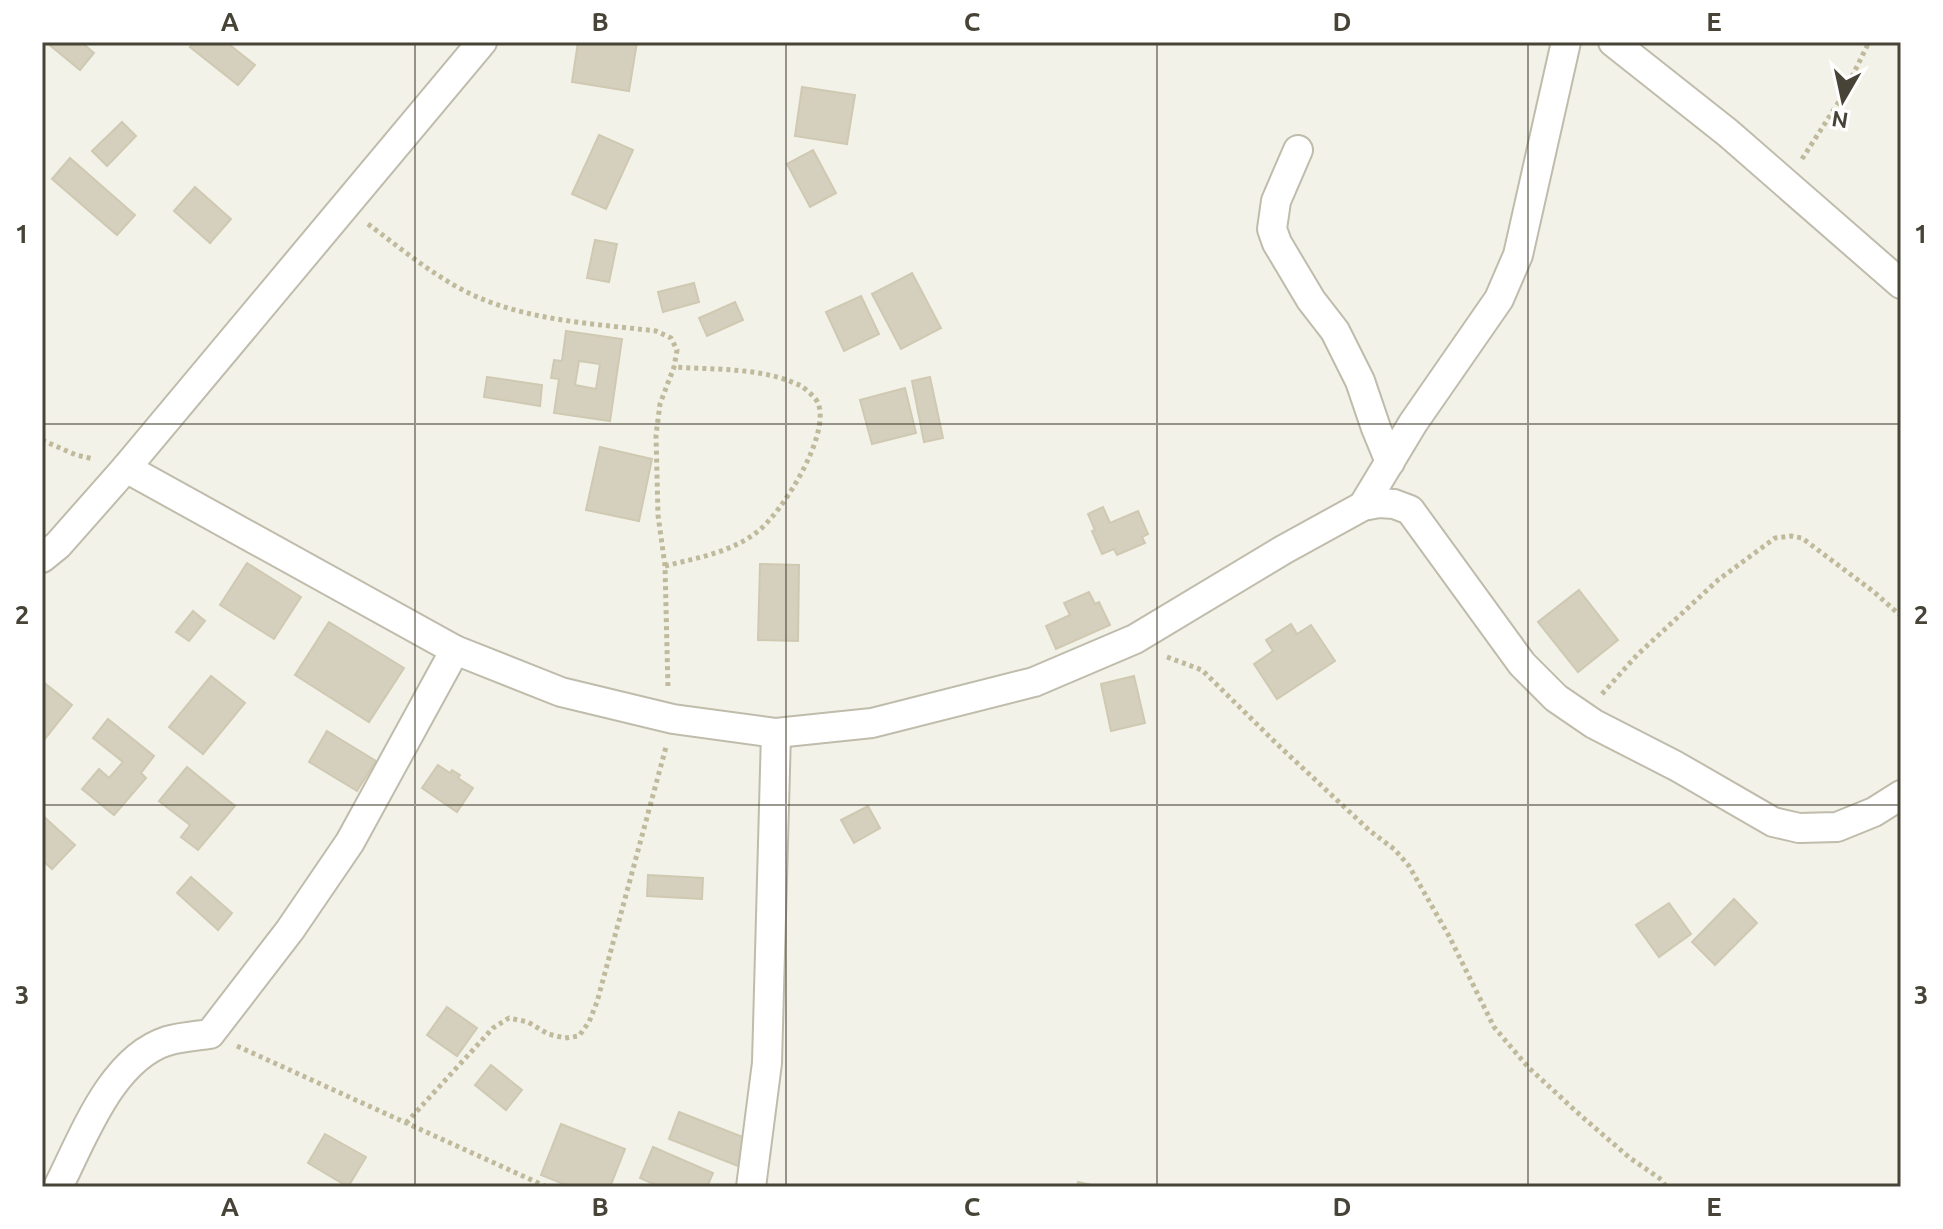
<svg xmlns="http://www.w3.org/2000/svg" width="1943" height="1229" font-family="Ubuntu,sans-serif">
	<style>
		.building { fill: #d5d0be; stroke: #cfc9b2; stroke-width: 2; fill-rule: evenodd }
		.lines { fill: none; stroke-linecap: round; stroke-linejoin: round }
		.minor-casing { stroke: #bfbcab; stroke-width: 32 }
		.path { stroke: #c0ba9d; stroke-width: 5; stroke-dasharray: 4 4; stroke-linecap: butt }
		.minor { stroke: #fff; stroke-width: 28 }
		.grid { fill: none; stroke: #474437; stroke-width: 2; stroke-opacity: 0.55 }
		.neatline { fill: none; stroke: #474437; stroke-width: 3 }
		.grid-label { font-size: 26px; text-anchor: middle; font-weight: bold; fill: #474437 }
	</style>
	<rect width="100%" height="100%" fill="#f3f2e8"/>
	<g class="building">
		<path d="M 46,42 L 81,42 L 94,53 L 80,70 Z"/>
		<path d="M 194,42 L 226,42 L 255,65 L 238,85 L 190,47 Z"/>
		<path d="M 578,42 L 637,42 L 629,91 L 572,82 Z"/>
		<path d="M 802,87 L 855,95 L 847,144 L 795,136 Z"/>
		<path d="M 122,122 L 136,136 L 107,166 L 92,151 Z"/>
		<path d="M 599,135 L 633,150 L 606,209 L 572,194 Z"/>
		<path d="M 813,150 L 836,193 L 810,207 L 787,164 Z"/>
		<path d="M 70,158 L 135,215 L 117,235 L 52,179 Z"/>
		<path d="M 195,187 L 231,219 L 210,243 L 174,211 Z"/>
		<path d="M 595,240 L 617,244 L 609,282 L 587,278 Z"/>
		<path d="M 912,273 L 941,328 L 901,349 L 872,294 Z"/>
		<path d="M 694,283 L 699,302 L 663,312 L 658,292 Z"/>
		<path d="M 861,296 L 879,334 L 844,351 L 826,312 Z"/>
		<path d="M 735,302 L 743,320 L 707,336 L 699,318 Z"/>
		<path d="M 566,331 L 622,339 L 610,421 L 554,413 L 559,379 L 551,378 L 554,360 L 562,361 ZM 579,361 L 600,364 L 596,389 L 575,385 Z"/>
		<path d="M 487,377 L 542,385 L 540,406 L 484,397 Z"/>
		<path d="M 930,377 L 943,438 L 924,442 L 912,381 Z"/>
		<path d="M 905,388 L 916,433 L 872,444 L 860,400 Z"/>
		<path d="M 600,447 L 652,459 L 639,521 L 586,510 Z"/>
		<path d="M 1103,507 L 1110,523 L 1138,511 L 1148,534 L 1142,537 L 1145,543 L 1117,555 L 1114,549 L 1102,554 L 1092,531 L 1095,530 L 1088,514 Z"/>
		<path d="M 247,563 L 301,597 L 274,639 L 220,605 Z"/>
		<path d="M 760,564 L 799,565 L 798,641 L 758,640 Z"/>
		<path d="M 1579,590 L 1618,640 L 1578,672 L 1538,622 Z"/>
		<path d="M 1089,592 L 1095,604 L 1099,602 L 1110,625 L 1056,649 L 1046,626 L 1070,615 L 1064,603 Z"/>
		<path d="M 193,611 L 205,621 L 189,641 L 176,632 Z"/>
		<path d="M 329,622 L 404,668 L 369,722 L 295,675 Z"/>
		<path d="M 1291,624 L 1297,634 L 1311,625 L 1335,661 L 1277,699 L 1254,664 L 1273,651 L 1266,640 Z"/>
		<path d="M 211,676 L 245,703 L 203,754 L 169,727 Z"/>
		<path d="M 1134,676 L 1145,723 L 1111,731 L 1101,684 Z"/>
		<path d="M 42,681 L 72,705 L 44,740 L 42,739 Z"/>
		<path d="M 108,719 L 154,756 L 141,773 L 146,778 L 114,815 L 82,789 L 99,769 L 109,778 L 123,762 L 93,738 Z"/>
		<path d="M 327,731 L 376,761 L 357,791 L 309,762 Z"/>
		<path d="M 438,765 L 450,773 L 452,770 L 460,775 L 458,778 L 473,788 L 457,812 L 422,788 Z"/>
		<path d="M 187,767 L 235,806 L 198,850 L 181,837 L 190,825 L 159,801 Z"/>
		<path d="M 868,806 L 880,828 L 854,843 L 841,820 Z"/>
		<path d="M 42,815 L 75,845 L 52,869 L 42,860 Z"/>
		<path d="M 648,875 L 703,878 L 702,899 L 647,896 Z"/>
		<path d="M 191,877 L 232,913 L 218,930 L 177,893 Z"/>
		<path d="M 1734,899 L 1757,923 L 1715,965 L 1692,942 Z"/>
		<path d="M 1669,903 L 1691,934 L 1659,957 L 1636,925 Z"/>
		<path d="M 447,1007 L 477,1028 L 457,1056 L 427,1035 Z"/>
		<path d="M 491,1065 L 522,1090 L 506,1110 L 475,1085 Z"/>
		<path d="M 679,1112 L 753,1141 L 743,1168 L 669,1139 Z"/>
		<path d="M 561,1124 L 625,1149 L 610,1187 L 571,1187 L 541,1175 Z"/>
		<path d="M 325,1134 L 366,1157 L 348,1187 L 308,1163 Z"/>
		<path d="M 653,1147 L 713,1173 L 707,1187 L 660,1187 L 640,1178 Z"/>
		<path d="M 1078,1182 L 1097,1186 L 1097,1187 L 1077,1187 Z"/>
	</g>
	<g class="lines">
		<g class="minor-casing">
			<g id="minor">
				<path d="M 1613,42 L 1728,133 L 1901,284"/>
				<path d="M 1298,150 L 1276,201 L 1272,229 L 1277,243 L 1311,300 L 1335,331 L 1360,381 L 1376,428 L 1390,462"/>
				<path d="M 126,468 L 455,650 L 561,692 L 673,719 L 776,733 L 872,723 L 1034,682 L 1135,639 L 1283,550 L 1363,506 L 1379,503 L 1394,504 L 1410,510 L 1522,664 L 1556,698 L 1594,724 L 1676,766 L 1773,822 L 1799,828 L 1837,827 L 1874,812 L 1901,795"/>
				<path d="M 1363,506 L 1413,423 L 1499,299 L 1518,255 L 1566,42"/>
				<path d="M 42,558 L 58,545 L 126,468 L 482,42"/>
				<path d="M 58,1187 C 83,1138 111,1059 167,1041 C 181,1037 196,1036 210,1034 L 290,930 L 350,842 L 455,650"/>
				<path d="M 751,1187 L 767,1063 L 776,733"/>
			</g>
		</g>
		<g class="path">
			<path d="M 1802,159 L 1842,97 L 1869,42"/>
			<path d="M 368,224 C 403,250 436,278 475,296 C 531,321 597,324 656,331 L 671,338 L 677,350 L 674,367 L 660,404 L 656,435 L 658,515 L 665,566 L 668,689"/>
			<path d="M 42,440 L 76,455 L 94,459"/>
			<path d="M 665,566 C 696,558 730,553 757,532 C 782,513 831,435 818,403 C 816,398 806,389 801,386 C 763,367 715,370 674,367"/>
			<path d="M 1167,657 L 1202,670 L 1277,744 L 1370,831 L 1394,849 L 1409,866 L 1449,936 L 1494,1027 L 1528,1067 L 1580,1115 L 1630,1158 L 1662,1180 L 1666,1187"/>
			<path d="M 1602,694 L 1637,655 L 1718,580 L 1775,538 L 1791,536 L 1802,538 L 1874,592 L 1901,616"/>
			<path d="M 237,1046 L 547,1187"/>
			<path d="M 406,1123 L 493,1028 L 509,1018 L 528,1022 L 548,1034 L 565,1038 L 579,1036 L 589,1022 L 597,1002 L 666,747"/>
		</g>
		<use href="#minor" class="minor"/>
	</g>
	<path class="grid" d="M 415,42 L 415,1187M 786,42 L 786,1187M 1157,42 L 1157,1187M 1528,42 L 1528,1187M 42,424 L 1901,424M 42,805 L 1901,805"/>
	<rect width="1943" height="1229" fill="none" stroke="#ffffff" stroke-width="88"/>
	<g transform="translate(1843 100) rotate(189)" stroke="#ffffff" stroke-width="6" paint-order="stroke">
	<path d="M0-6L14 30L0 20L-14 30Z" fill="#474437"/>
	<text y="-12" font-size="22" font-weight="bold" text-anchor="middle" fill="#474437">N</text>
	</g>
	<rect x="44" y="44" width="1855" height="1141" class="neatline"/>
	<g class="grid-label">
		<text x="230" y="31">A</text>
		<text x="600" y="31">B</text>
		<text x="972" y="31">C</text>
		<text x="1342" y="31">D</text>
		<text x="1714" y="31">E</text>
		<text x="22" y="243">1</text>
		<text x="1921" y="243">1</text>
		<text x="22" y="624">2</text>
		<text x="1921" y="624">2</text>
		<text x="22" y="1004">3</text>
		<text x="1921" y="1004">3</text>
		<text x="230" y="1216">A</text>
		<text x="600" y="1216">B</text>
		<text x="972" y="1216">C</text>
		<text x="1342" y="1216">D</text>
		<text x="1714" y="1216">E</text>
	</g>
</svg>
